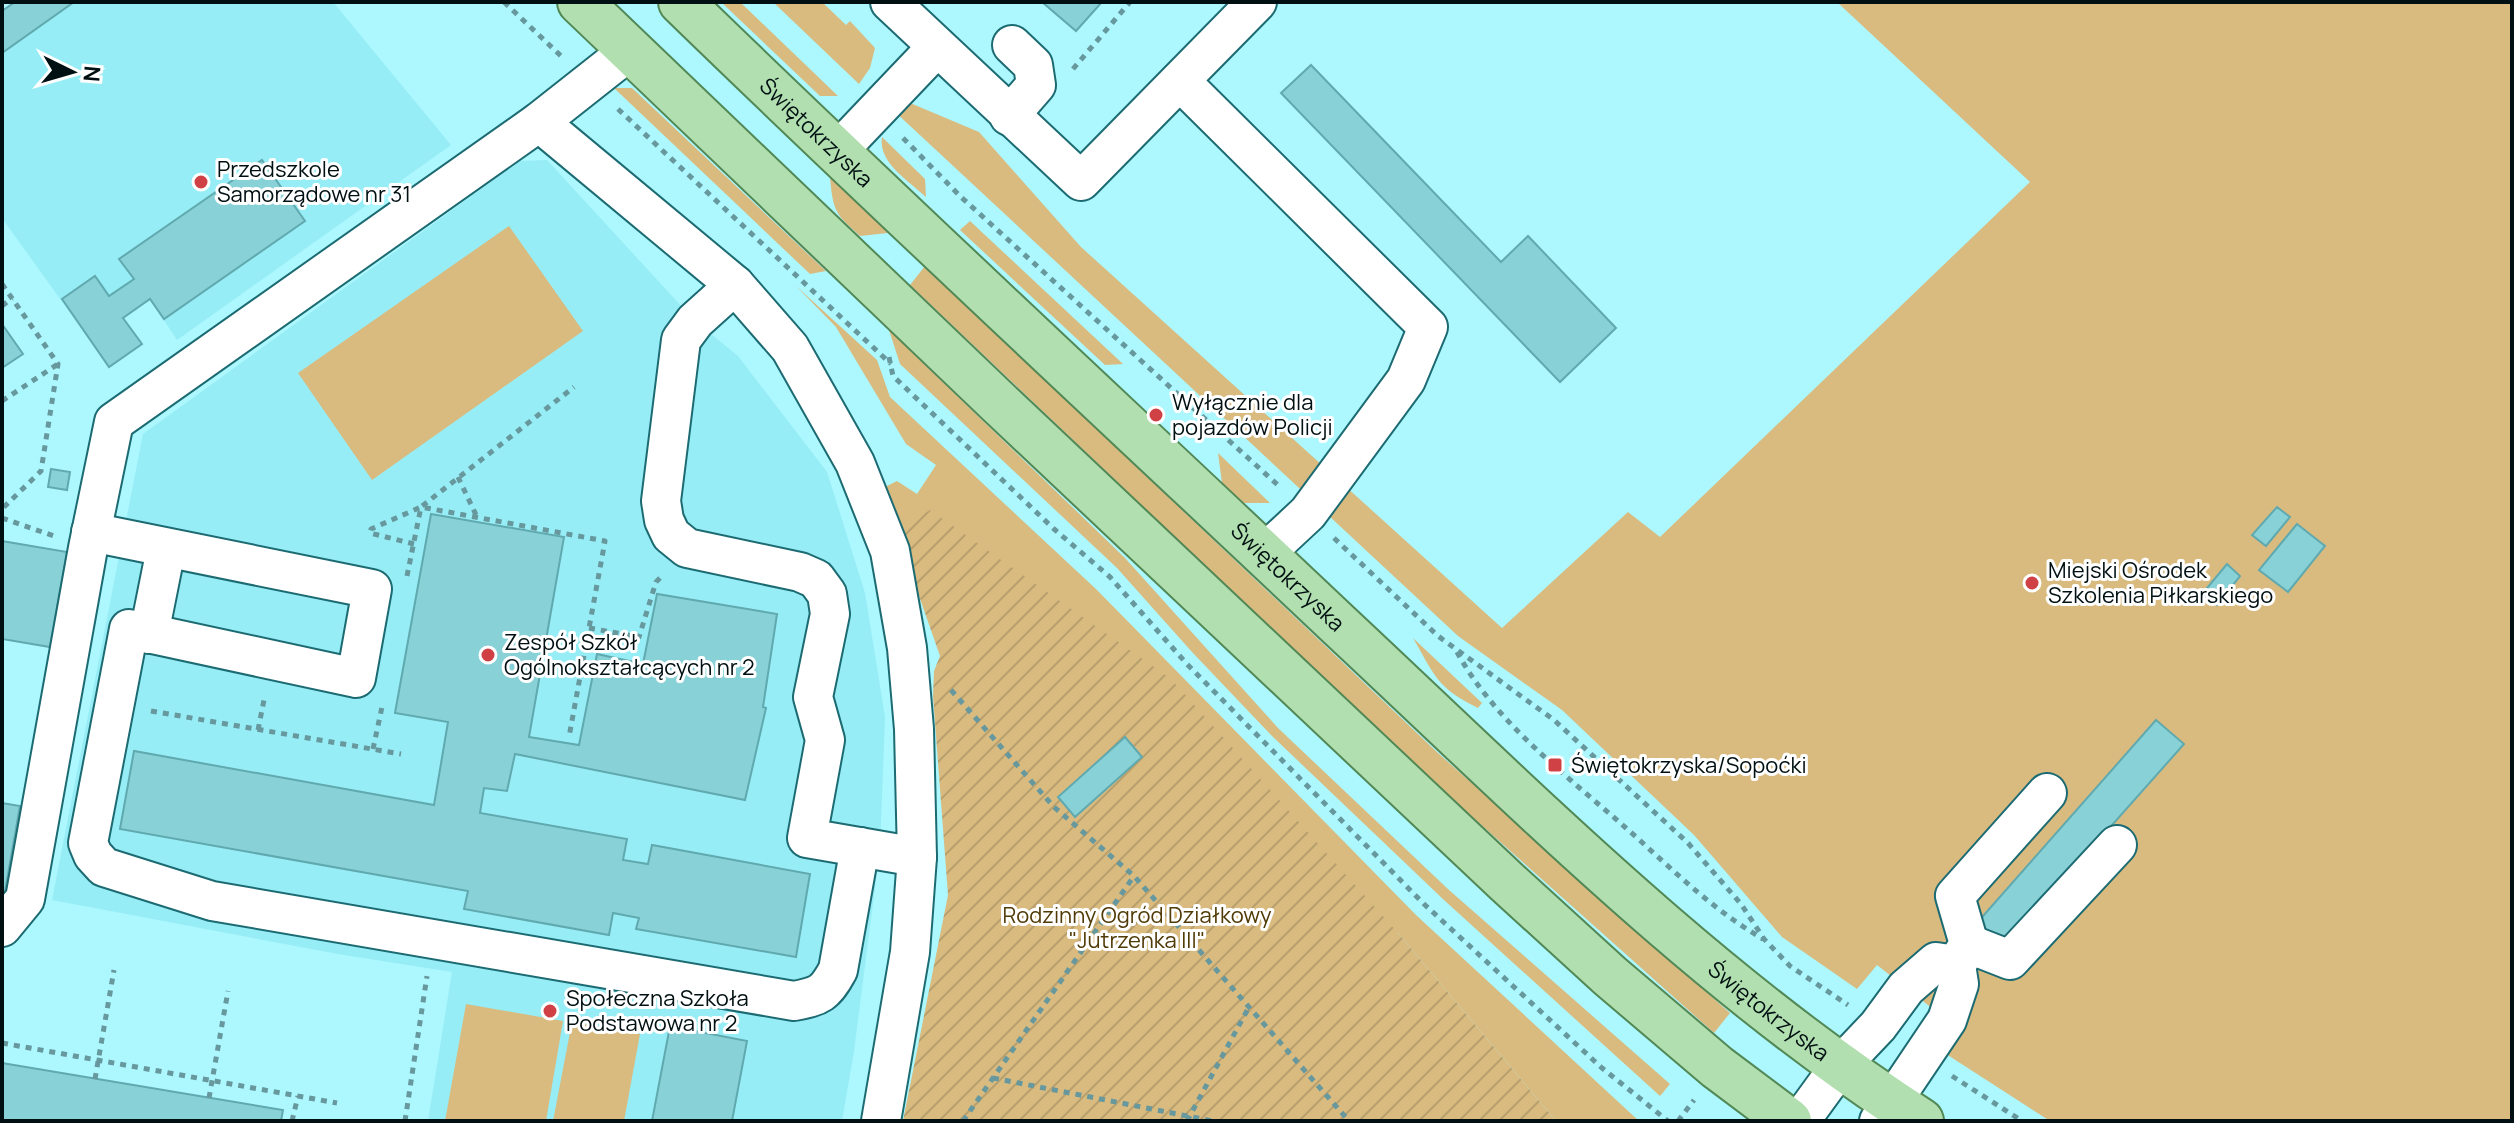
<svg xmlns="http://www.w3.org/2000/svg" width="2514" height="1123" font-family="Manrope,sans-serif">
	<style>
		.built { fill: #97edf5 }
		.grass { fill: #d9bb80 }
		.garden { fill: url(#garden-furrows) }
		.building { fill: #88d1d7; stroke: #60a9af; stroke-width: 2 }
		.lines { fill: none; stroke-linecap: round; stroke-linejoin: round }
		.minor-casing { stroke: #1d6b72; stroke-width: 42 }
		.major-casing { stroke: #518855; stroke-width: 48 }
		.path { stroke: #66989d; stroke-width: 5; stroke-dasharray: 6 6; stroke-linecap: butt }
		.minor { stroke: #fff; stroke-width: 38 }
		.major { stroke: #b1dfaf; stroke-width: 44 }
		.poi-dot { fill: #d04145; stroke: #fff; stroke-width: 3 }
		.labels { text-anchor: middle; stroke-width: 6; stroke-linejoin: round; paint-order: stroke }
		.street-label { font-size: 22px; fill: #000f11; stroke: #fff }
		.poi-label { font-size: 22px; fill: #000f11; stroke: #fff; text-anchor: start }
		.park-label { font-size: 22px; fill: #503a06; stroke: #fff }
	</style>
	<defs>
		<pattern id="garden-furrows" width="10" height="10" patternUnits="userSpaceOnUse" patternTransform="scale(2)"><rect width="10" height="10" fill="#d9bb80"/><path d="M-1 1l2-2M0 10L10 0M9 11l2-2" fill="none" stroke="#b8a06e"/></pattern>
	</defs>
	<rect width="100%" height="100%" fill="#adf7fe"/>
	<g class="built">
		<path d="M 74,2 L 333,2 L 451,145 L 177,340 L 150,299 L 123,318 L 142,344 L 109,367 L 2,218 L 2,53 Z"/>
		<path d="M 547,160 L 695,321 L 738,356 L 827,472 L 865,593 L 885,717 L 880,849 L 854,1051 L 842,1121 L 428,1121 L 452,972 L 338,954 L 52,900 L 143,434 L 520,161 Z"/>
	</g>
	<g class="grass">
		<path d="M 721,2 L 740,2 L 838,96 L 820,96 Z"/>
		<path d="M 773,2 L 822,2 L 846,25 L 850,21 L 875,48 L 870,68 L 859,84 Z"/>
		<path d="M 1837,2 L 2512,2 L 2512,1121 L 2050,1121 L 1943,1052 L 1947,1020 L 1877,965 L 1857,989 L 1782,937 L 1694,835 L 1562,710 L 1458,636 L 893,110 L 903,100 L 979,132 L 1081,247 L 1502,628 L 1628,512 L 1660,537 L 2030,182 Z"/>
		<path d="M 614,88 L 632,88 L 826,271 L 810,274 Z"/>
		<path d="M 882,137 L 925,179 L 926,197 C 909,181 878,163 882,137 Z"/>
		<path d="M 830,177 L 888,233 L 860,236 C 835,214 833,211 830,177 Z"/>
		<path d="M 970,221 L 1123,364 L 1105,365 L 960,230 Z"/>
		<path d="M 509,226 L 583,331 L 372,480 L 298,373 Z"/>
		<path d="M 925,266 L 1438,753 L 1730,1013 L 1714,1033 L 1422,772 L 910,285 Z"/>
		<path d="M 796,286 L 877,360 L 890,397 L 1097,590 L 1416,915 L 1639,1121 L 1556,1121 L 1398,933 L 896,530 L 885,487 L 897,481 L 917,494 L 936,465 L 906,444 L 836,327 Z"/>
		<path d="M 889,330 L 1125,558 L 1278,728 L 1449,890 L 1670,1084 L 1660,1096 L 1444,900 L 1272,736 L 1192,652 L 1117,568 L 900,364 Z"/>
		<path d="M 1218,453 L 1270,503 L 1244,503 L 1222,483 Z"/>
		<path d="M 1413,638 L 1482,703 L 1478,708 C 1437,688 1435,676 1413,638 Z"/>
		<path d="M 466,1004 L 563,1021 L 546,1121 L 445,1121 Z"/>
		<path d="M 572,1022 L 640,1034 L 624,1121 L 553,1121 Z"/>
	</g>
	<path class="garden" d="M 930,510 L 1171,679 L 1398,933 L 1556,1121 L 903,1121 L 948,895 L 933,696 L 934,671 L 940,656 L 896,530 Z"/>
	<g class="building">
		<path d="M 15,2 L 74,2 L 2,53 L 2,11 Z"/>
		<path d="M 1042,2 L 1102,2 L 1076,31 Z"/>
		<path d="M 1311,65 L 1501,262 L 1528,236 L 1616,328 L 1560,382 L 1281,93 Z"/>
		<path d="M 262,160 L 305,221 L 164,319 L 150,299 L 123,318 L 142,344 L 109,367 L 62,299 L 95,276 L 109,296 L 134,279 L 119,259 Z"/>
		<path d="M 2,324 L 23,354 L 2,368 Z"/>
		<path d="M 51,469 L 70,472 L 67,490 L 48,487 Z"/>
		<path d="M 2277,507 L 2290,517 L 2266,546 L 2252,535 Z"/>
		<path d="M 431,514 L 564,537 L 529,737 L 579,745 L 597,654 L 643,664 L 657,594 L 777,614 L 763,707 L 766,708 L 745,800 L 515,754 L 507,791 L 484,788 L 480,813 L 627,839 L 623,860 L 648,864 L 652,845 L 810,874 L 796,957 L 636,929 L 639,918 L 613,913 L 609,935 L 464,909 L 468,891 L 120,829 L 134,751 L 434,805 L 448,722 L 395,713 Z"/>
		<path d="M 2297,524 L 2325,546 L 2288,592 L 2259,570 Z"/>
		<path d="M 2,541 L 67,552 L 50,647 L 2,639 Z"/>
		<path d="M 2227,564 L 2240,576 L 2217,605 L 2202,594 Z"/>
		<path d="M 2156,720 L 2184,744 L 2003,948 L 1976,924 Z"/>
		<path d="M 1125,737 L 1142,757 L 1075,817 L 1058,797 Z"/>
		<path d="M 2,803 L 20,806 L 4,897 L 2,896 Z"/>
		<path d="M 670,1026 L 747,1041 L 732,1121 L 652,1121 Z"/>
		<path d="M 2,1063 L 283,1110 L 281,1121 L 2,1121 Z"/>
	</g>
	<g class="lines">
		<g class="minor-casing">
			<g id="minor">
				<path d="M 890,2 L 1081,181 L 1257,2"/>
				<path d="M 1180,81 L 1428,327 L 1406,380 L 1308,513 L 1264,554"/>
				<path d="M 1009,116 L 1036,85 L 1033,65 L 1012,45"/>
				<path d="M 539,122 L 735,285 L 790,348 L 855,463 L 890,551 L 907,648 L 914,729 L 917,857 L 910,952 L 881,1121"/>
				<path d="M 836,153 L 937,47"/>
				<path d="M 735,285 L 695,321 L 681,340 L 661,501 L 664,520 L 671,535 L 687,548 L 800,572 L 816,579 L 827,594 L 830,614 L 813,697 L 825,740 L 807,838 L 917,857"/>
				<path d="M 91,532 L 372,589 L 356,678 L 129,629 L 88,843 L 93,855 L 104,867 L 212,901 L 794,1001 C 820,996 825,994 838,970 L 860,847"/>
				<path d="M 149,634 L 166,549"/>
				<path d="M 2,927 L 25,899 L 88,548 L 114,422 L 539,122 L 629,51"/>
				<path d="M 1969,944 L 2010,960 L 2117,845"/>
				<path d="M 1800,1121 L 1840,1066 L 1878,1026 L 1906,988 L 1936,962 L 1956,965"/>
				<path d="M 1879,1121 L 1947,1020 L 1959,984 L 1956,965 L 1969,944 L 1955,896 L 2047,793"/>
			</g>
		</g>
		<g class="major-casing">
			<g id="major">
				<path d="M 580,2 L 999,403 L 1508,883 L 1610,976 L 1717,1067 L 1789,1121"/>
				<path id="s1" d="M 681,2 C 898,213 1120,418 1340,626 C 1525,799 1707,983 1921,1121"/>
			</g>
		</g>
		<g class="path">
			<path d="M 504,2 L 561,56"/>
			<path d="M 1073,69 L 1130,2"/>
			<path d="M 618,109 L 891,364"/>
			<path d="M 903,138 L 960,196 L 1280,487"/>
			<path d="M 2,284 L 58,364 L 41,471 L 2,509"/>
			<path d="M 2,306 L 12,298"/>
			<path d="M 889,357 L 893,376 L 1054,529 L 1110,577 L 1186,663 L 1424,904 L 1602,1068 L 1668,1121"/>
			<path d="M 2,401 L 58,364"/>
			<path d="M 458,477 L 477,517"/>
			<path d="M 2,518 L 54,536"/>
			<path d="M 1334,538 L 1438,636 L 1554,720 L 1688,843 L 1741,904 L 1764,939 L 1790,966 L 1848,1005"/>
			<path d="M 414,544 L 370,533 L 371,529 L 421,507 L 605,541 L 569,737"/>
			<path d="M 407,576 L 421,507 L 574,387"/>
			<path d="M 589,628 L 639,637 L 656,582 L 661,577"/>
			<path d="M 1457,652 C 1495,722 1566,775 1626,828 C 1670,867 1711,909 1763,939"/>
			<path d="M 951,690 L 1054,807 L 1134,876 L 1349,1121"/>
			<path d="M 151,711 L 401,754"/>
			<path d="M 258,730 L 265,695"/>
			<path d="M 373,749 L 382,707"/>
			<path d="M 2,1043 L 337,1103"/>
			<path d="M 1952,1076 L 2022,1121"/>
			<path d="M 993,1078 L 1213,1121"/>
			<path d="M 95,1079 L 114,970"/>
			<path d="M 209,1098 L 228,991"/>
			<path d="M 292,1121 L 298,1096"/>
			<path d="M 405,1121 L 427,976"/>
			<path d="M 963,1121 L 1134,876"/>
			<path d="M 1187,1121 L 1249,1007"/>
			<path d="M 1678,1121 L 1694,1100"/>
		</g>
		<use href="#minor" class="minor"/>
		<use href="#major" class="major"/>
	</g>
	<g class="poi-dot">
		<circle cx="201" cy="182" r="8"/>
		<circle cx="1156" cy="415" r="8"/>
		<circle cx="2032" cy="583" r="8"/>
		<circle cx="488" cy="655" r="8"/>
		<rect x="1547" y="757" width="16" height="16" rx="4"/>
		<circle cx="550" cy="1011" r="8"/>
	</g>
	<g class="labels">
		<g class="street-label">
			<text dy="8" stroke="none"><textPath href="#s1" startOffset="188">Świętokrzyska</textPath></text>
			<text dy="8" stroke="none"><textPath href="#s1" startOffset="836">Świętokrzyska</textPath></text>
			<text dy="8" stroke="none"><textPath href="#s1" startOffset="1484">Świętokrzyska</textPath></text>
		</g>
		<g class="poi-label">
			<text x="217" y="177">Przedszkole<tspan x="217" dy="25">Samorządowe nr 31</tspan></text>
			<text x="1172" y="410">Wyłącznie dla<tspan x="1172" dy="25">pojazdów Policji</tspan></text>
			<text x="2048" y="578">Miejski Ośrodek<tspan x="2048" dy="25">Szkolenia Piłkarskiego</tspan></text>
			<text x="504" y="650">Zespół Szkół<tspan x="504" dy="25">Ogólnokształcących nr 2</tspan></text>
			<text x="1571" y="773">Świętokrzyska/Sopoćki</text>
			<text x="566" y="1006">Społeczna Szkoła<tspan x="566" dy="25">Podstawowa nr 2</tspan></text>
		</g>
		<g class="park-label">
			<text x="1137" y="923">Rodzinny Ogród Działkowy<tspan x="1137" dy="25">"Jutrzenka III"</tspan></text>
		</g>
	</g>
	<rect width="2514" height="1123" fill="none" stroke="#000f11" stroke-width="8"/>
	<g transform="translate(72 72) rotate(95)" stroke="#ffffff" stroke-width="6" paint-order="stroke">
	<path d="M0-6L14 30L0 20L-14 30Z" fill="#000f11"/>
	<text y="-12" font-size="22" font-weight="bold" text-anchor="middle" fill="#000f11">N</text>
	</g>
</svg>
